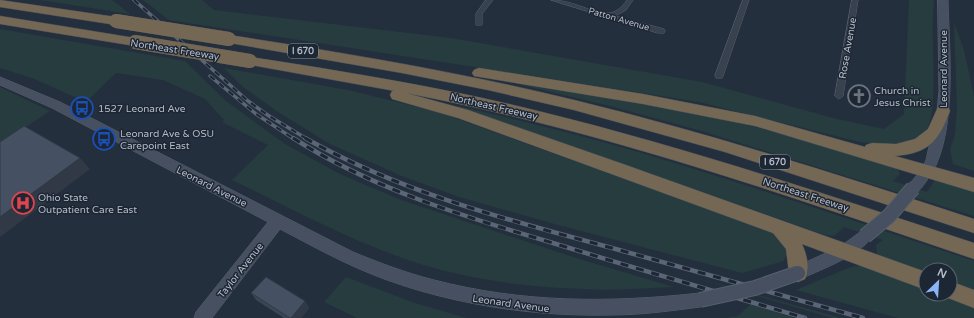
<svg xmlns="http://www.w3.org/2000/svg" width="974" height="318" font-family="'Varela Round',sans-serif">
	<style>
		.green { fill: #263c3f }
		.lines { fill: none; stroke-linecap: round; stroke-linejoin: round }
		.street-casing { stroke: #565f6c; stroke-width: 1 }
		.secondary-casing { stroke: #565f6c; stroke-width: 1 }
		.highway-casing { stroke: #434c59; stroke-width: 1 }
		.street { fill: #38414e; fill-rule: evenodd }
		.secondary { fill: #465061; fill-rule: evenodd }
		.highway { fill: #746855; fill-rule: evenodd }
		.rail-far1-casing { stroke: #5a6575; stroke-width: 3.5 }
		.rail-casing { stroke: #5a6575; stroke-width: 4.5 }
		.rail-far1 { stroke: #1d2633; stroke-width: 2; stroke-dasharray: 6; stroke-linecap: butt }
		.rail { stroke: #1d2633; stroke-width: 3; stroke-dasharray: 8; stroke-linecap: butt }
		.secondary-bridge-casing { stroke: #565f6c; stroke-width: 16; stroke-linecap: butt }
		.highway-bridge-casing { stroke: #434c59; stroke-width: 14; stroke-linecap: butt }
		.secondary-bridge { stroke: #465061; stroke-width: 14 }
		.highway-bridge { stroke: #746855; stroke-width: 14 }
		.wall { fill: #3b4654 }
		.shaded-wall { fill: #303945 }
		.building { fill: #455162; stroke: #303945 }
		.labels { text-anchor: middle; stroke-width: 3; stroke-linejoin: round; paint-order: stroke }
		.far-street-label { font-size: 9px; fill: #b4bcc9; stroke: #1d2633 }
		.shield { fill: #1d2633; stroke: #878f9c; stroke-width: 1 }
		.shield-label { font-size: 9px; font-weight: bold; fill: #b4bcc9 }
		.street-label { font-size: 10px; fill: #b4bcc9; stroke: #1d2633 }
		.poi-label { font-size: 10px; fill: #b4bcc9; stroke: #1d2633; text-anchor: start }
	</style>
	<rect width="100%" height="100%" fill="#242f3e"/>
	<g class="green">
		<path d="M 40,0 L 112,0 L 130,14 Z"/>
		<path d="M 143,0 L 202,0 L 214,10 L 451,38 L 702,82 L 837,119 L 884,129 L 904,114 L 909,0 L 934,0 C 933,14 932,28 933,43 C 933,63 937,117 925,133 C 914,147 876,144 860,142 L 699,102 L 649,94 L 169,20 Z"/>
		<path d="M 954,22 L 964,50 L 974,96 L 974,171 L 953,164 L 950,150 L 955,134 L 957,108 Z"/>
		<path d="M 0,29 L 185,61 L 226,101 L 285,144 L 340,174 L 401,200 L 576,258 L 674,287 C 644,288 614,291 584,289 C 541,288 499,283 458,274 C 382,258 302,214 232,180 L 268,145 L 222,122 L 224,120 L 205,99 L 163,80 L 116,73 L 86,102 L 32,78 L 0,68 Z"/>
		<path d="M 224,68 L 348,90 L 438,112 L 772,232 C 785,242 791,245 784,261 L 742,273 L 558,225 L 459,197 L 404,177 L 330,144 L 278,112 L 243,87 Z"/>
		<path d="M 518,82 C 585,93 652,104 718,118 C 776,131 833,149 890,164 L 897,168 L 900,174 L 893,181 L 927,192 L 935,180 L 974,188 L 974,216 L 698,130 L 610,106 L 517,84 Z"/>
		<path d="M 0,87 L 50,111 L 0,144 Z"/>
		<path d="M 458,106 C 515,119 572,133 628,149 C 744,183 859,223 974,261 L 974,292 L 950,284 L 950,270 L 926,270 L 926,275 L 890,263 L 877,254 L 876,245 L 883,240 L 844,227 L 834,236 L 825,235 L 649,173 L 576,150 L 461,109 Z"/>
		<path d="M 861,265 L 926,287 L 926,294 L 945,294 L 974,305 L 974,318 L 898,318 L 796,290 L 848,268 Z"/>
		<path d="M 675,272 L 841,318 L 832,318 Z"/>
		<path d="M 346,277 L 412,302 L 466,318 L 357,318 L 324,302 Z"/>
		<path d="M 751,304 L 795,318 L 726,318 L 738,316 Z"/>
	</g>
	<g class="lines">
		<g class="street-casing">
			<g id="street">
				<path d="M 486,0 L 493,0 L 482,14 L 482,25 L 476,25 L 476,14 Z"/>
				<path d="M 551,0 C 572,0 587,11 606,13 C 615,14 622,7 627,0 L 633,0 L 626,10 L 615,16 L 664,29 L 665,31 L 664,33 L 658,33 Z"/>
				<path d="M 743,0 L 749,0 L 723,76 L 722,78 L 716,78 L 715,76 Z"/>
				<path d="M 852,0 L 858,0 L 843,96 L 839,99 L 835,96 Z"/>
			</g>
		</g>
		<g class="secondary-casing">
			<g id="secondary">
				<path d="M 938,0 L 948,0 C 949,50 959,143 925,183 C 920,190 917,195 908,192 L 906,188 L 922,169 L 926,160 L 937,111 L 939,91 Z"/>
				<path d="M 0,77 L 60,102 L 353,252 C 380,263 406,273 434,280 C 523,303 609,303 700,293 L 706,295 L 708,300 L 706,305 L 700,307 C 670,311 640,315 610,315 C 521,317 422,300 342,261 C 321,251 301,240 280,229 L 212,318 L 194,318 L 196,312 L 268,222 L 52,108 L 0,85 Z"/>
				<path d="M 865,230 L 870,232 L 872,236 C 863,254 822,269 803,278 L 798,280 L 793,278 L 790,273 L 793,268 L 841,246 L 860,232 Z"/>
			</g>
		</g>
		<g class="highway-casing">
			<g id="highway">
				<path d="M 0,0 L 116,17 L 120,18 L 122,21 L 120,24 L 116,25 L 0,7 Z"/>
				<path d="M 0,16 L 135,38 L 140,39 L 142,42 L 140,45 L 135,46 L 0,24 Z"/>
				<path d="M 229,35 C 345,53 460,72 574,100 C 709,133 842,176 974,219 L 974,233 L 725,152 L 574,110 L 488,90 L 402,73 L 224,42 L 223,39 L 224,36 Z"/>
				<path d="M 250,57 C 348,72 446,88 542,112 C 688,148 831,196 974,243 L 974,259 C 787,195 600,130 406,93 L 468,110 L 623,164 L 926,272 L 926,290 L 802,244 C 807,255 810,268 805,279 L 798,282 L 791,279 L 789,273 L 786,249 L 773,233 L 458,118 L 392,99 L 390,95 L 392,91 L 395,91 L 245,64 L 243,61 L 245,58 Z"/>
				<path d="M 479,68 L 643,94 L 755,116 L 865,147 L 866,145 L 872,143 L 896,144 L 915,139 L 928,129 L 938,107 L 943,106 L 948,107 L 950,111 C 938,142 929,153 895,156 L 974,178 L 974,192 L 755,126 L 643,104 L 474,76 L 472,73 L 474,70 Z"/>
				<path d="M 950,281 L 974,290 L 974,308 L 943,296 L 942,294 L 950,294 Z"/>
			</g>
		</g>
		<use href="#street" class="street"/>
		<use href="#secondary" class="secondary"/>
		<use href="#highway" class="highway"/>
		<g class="rail-far1-casing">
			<g id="rail-far1">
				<path d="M 134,0 L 248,101 L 269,116 L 307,139"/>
				<path d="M 210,76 L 256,114 L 294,139"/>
			</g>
		</g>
		<g class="rail-casing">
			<g id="rail">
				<path d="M 293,138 C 373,189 462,216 553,243 C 637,269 721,293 805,318"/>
				<path d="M 305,138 C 400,192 507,220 612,248 C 696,271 779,295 863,318"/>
			</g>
		</g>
		<use href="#rail-far1" class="rail-far1"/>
		<use href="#rail" class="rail"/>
		<g class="secondary-bridge-casing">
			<g id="secondary-bridge">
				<path d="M 865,236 L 889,216 L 913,188"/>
				<path d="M 700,300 L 755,288 L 798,273"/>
			</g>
		</g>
		<g class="highway-bridge-casing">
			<g id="highway-bridge">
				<path d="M 116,21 L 229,39"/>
				<path d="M 135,42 L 250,61"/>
			</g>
		</g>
		<use href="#secondary-bridge" class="secondary-bridge"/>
		<use href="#highway-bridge" class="highway-bridge"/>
	</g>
	<path class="wall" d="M 251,293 L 305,301 L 309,308 L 301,318 L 284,318 L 256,300 Z"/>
	<g class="shaded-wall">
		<path d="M 80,158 L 90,169 L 0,237 L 0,217 Z"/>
		<path d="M 305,301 L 309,308 L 301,318 L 291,318 Z"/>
	</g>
	<g class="building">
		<path d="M 24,126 L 80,158 L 0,217 L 0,142 Z"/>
		<path d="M 266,277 L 305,301 L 291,318 L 290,318 L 251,293 Z"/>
	</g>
	<defs>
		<g id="church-ring" transform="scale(1.15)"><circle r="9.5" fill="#1d2633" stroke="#6b7280" stroke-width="1.5"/><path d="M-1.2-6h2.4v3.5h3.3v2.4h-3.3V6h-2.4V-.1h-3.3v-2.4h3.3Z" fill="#6b7280"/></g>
		<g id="bus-ring" transform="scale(1.15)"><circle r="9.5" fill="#1d2633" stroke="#1a4fb4" stroke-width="1.5"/><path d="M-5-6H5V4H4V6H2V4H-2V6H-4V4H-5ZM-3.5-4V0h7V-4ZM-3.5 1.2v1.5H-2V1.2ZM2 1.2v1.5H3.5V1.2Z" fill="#1a4fb4"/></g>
		<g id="hospital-ring" transform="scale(1.15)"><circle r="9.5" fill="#1d2633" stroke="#e0444e" stroke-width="1.5"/><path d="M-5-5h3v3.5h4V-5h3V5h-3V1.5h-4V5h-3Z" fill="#e0444e"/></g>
	</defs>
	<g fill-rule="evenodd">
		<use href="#church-ring" x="859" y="96"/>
		<use href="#bus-ring" x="82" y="108"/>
		<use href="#bus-ring" x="104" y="139"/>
		<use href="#hospital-ring" x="23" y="203"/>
	</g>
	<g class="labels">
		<g class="far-street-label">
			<text transform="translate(619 19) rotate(16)" y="3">Patton Avenue</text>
		</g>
		<g class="shield">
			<rect x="288" y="44" width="30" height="14" rx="3"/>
			<rect x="760" y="155" width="30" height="14" rx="3"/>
		</g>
		<g class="shield-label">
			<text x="303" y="54">I 670</text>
			<text x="775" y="165">I 670</text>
		</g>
		<g class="street-label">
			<text transform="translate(847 48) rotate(-80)" y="4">Rose Avenue</text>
			<text transform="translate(175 49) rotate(9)" y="4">Northeast Freeway</text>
			<text transform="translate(943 69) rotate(-90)" y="4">Leonard Avenue</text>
			<text transform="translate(494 106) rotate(13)" y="4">Northeast Freeway</text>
			<text transform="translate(212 186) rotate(27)" y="4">Leonard Avenue</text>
			<text transform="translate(806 194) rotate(18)" y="4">Northeast Freeway</text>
			<text transform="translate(240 270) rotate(-52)" y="4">Taylor Avenue</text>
			<text transform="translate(511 303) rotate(8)" y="4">Leonard Avenue</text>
		</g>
		<g class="poi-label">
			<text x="874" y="94">Church in<tspan x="874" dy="12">Jesus Christ</tspan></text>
			<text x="98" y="112">1527 Leonard Ave</text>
			<text x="120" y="137">Leonard Ave &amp; OSU<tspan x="120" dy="12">Carepoint East</tspan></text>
			<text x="38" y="201">Ohio State<tspan x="38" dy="12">Outpatient Care East</tspan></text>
		</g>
	</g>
	<g transform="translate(938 282) rotate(25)"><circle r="19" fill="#1d2633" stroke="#59626f"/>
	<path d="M0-3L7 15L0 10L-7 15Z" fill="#8ab4f8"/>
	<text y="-6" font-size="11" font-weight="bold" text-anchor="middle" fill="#b4bcc9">N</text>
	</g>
</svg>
